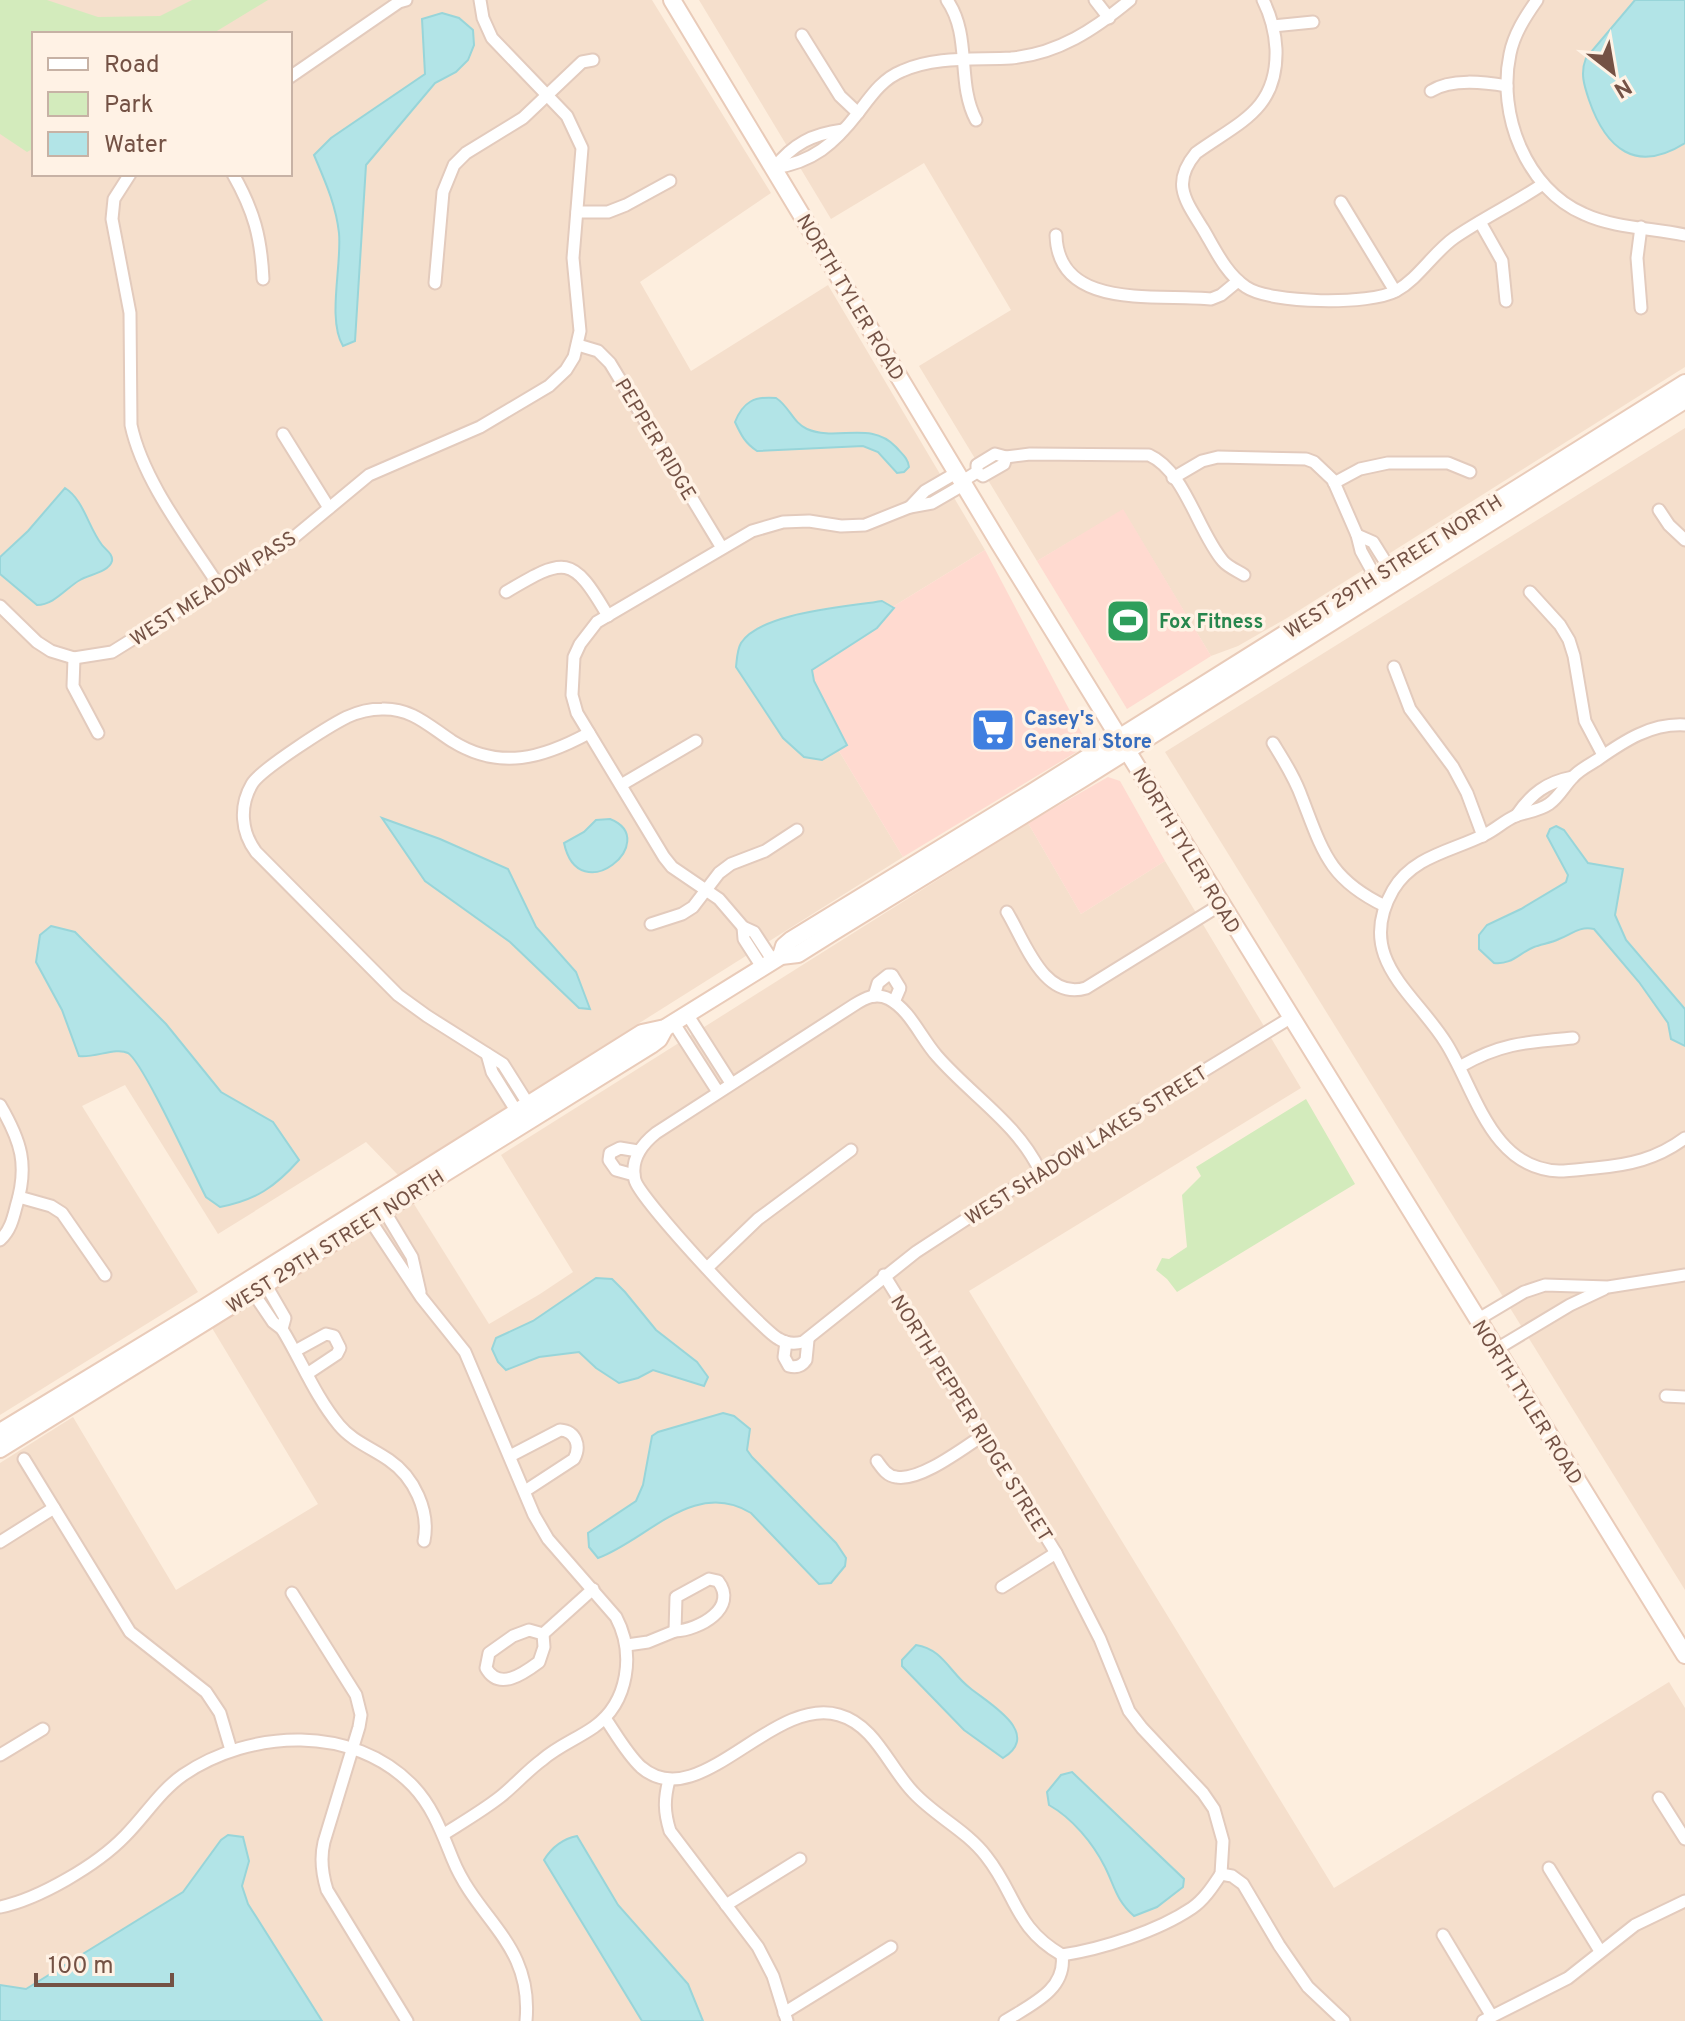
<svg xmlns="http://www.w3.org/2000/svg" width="1685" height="2021" font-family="Overpass,sans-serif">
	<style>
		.residential { fill: #f5dfcc; fill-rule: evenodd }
		.commercial { fill: #ffdad0 }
		.green { fill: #d3ebbc }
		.water { fill: #b2e4e7; stroke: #98d5d9; stroke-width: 2 }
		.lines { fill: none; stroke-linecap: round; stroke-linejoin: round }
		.street-casing { stroke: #e3cbbd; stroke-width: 15 }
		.secondary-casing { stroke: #e9cbb9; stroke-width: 20 }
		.street { stroke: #fff; stroke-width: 11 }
		.secondary { stroke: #fff; stroke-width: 16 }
		.labels { text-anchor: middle; stroke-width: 7; stroke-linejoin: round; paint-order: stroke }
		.street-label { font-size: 20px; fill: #745245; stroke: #fff2e5 }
		.leisure-label { font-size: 20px; font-weight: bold; fill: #27864d; stroke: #fff2e5; text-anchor: start }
		.shop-label { font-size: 20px; font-weight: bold; fill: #366cbe; stroke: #fff2e5; text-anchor: start }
	</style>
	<rect width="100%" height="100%" fill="#fdeede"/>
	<g class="residential">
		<path d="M 0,0 L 652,0 L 771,193 L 640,282 L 691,371 L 828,285 L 985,550 L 790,670 L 903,857 L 398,1175 L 366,1142 L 218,1234 L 125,1085 L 82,1106 L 198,1292 L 0,1415 ZM 34,34 L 290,34 L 290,174 L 34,174 Z"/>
		<path d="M 699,0 L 1685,0 L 1685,367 L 1287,618 L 1238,646 L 1211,656 L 1123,510 L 1037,561 L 919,366 L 1011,310 L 924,163 L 831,219 Z"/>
		<path d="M 1685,428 L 1685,1590 L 1165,752 Z"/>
		<path d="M 1028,823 L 1081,914 L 1165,861 L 1301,1088 L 969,1291 L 1334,1888 L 1669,1682 L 1685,1708 L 1685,2021 L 0,2021 L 0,1463 L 73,1417 L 176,1590 L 318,1504 L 212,1328 L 414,1204 L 489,1324 L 540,1294 L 573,1272 L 501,1155 Z"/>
	</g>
	<g class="commercial">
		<path d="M 1123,509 L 1211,656 L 1127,709 L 1037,561 Z"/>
		<path d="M 985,550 L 1088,745 L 903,857 L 790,670 Z"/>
		<path d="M 1108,777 L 1120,781 L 1165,861 L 1081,914 L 1028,823 Z"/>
	</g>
	<g class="green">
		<path d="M 0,0 L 47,0 L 98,17 L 160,16 L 192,0 L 268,0 L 212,34 L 34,34 L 34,148 L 27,152 L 0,134 Z"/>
		<path d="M 1306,1099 L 1355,1184 L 1177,1292 L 1167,1279 L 1156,1270 L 1162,1258 L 1169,1259 L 1187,1247 L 1182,1195 L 1201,1176 L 1196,1167 Z"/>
	</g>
	<g class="water">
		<path d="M 1635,0 L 1685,0 L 1685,143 C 1636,174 1606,149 1589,100 C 1584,85 1580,73 1586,58 Z"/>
		<path d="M 442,13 L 459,18 L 473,30 L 474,45 L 468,60 L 456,72 L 435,83 L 366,165 L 355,341 L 343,346 C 327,319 342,266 339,233 C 336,205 325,181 314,155 L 331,138 L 425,74 L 422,19 Z"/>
		<path d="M 776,398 C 789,406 793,423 807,429 C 837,442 870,420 896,447 C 902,454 908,458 909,467 L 904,472 L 897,473 L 878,452 L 863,446 L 757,451 C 745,443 741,435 735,422 C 743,402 754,396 776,398 Z"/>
		<path d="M 65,488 C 84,500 88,527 102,545 C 106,550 113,554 112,561 C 109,572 88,575 80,580 C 66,588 54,605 37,605 L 0,574 L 0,557 L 28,531 Z"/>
		<path d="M 882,601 L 894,608 L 877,628 L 812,670 L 814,681 L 847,745 L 822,760 L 804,757 L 783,738 L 736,667 C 737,659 737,650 741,643 C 761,612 847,607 882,601 Z"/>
		<path d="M 382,818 L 440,839 L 508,869 L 536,927 L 576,972 L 590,1009 L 579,1008 L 510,942 L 425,881 Z"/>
		<path d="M 610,819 C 663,840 579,912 564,843 L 584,832 L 596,820 Z"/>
		<path d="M 1556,826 L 1564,830 L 1588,863 L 1623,869 L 1615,915 L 1626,940 L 1685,1009 L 1685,1046 L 1671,1039 L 1668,1023 L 1639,982 L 1594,929 C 1579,926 1572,934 1559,939 C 1551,943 1542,944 1534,947 C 1519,953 1512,965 1494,963 L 1479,949 L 1479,935 L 1487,925 L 1521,909 L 1566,882 L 1568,875 L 1547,836 L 1550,829 Z"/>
		<path d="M 51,926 L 75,932 L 166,1024 L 221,1092 L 273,1122 L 299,1160 C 275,1187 256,1200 220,1207 L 206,1197 C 194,1174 143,1062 128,1053 C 116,1047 95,1058 79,1056 L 62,1010 L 36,962 L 40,935 Z"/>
		<path d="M 596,1278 L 612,1279 L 625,1292 L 656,1330 L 697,1362 L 708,1377 L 704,1386 L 653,1370 L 638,1378 L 619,1383 L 596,1368 L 579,1352 L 539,1357 L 506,1370 L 498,1362 L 492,1349 L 496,1338 L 533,1321 Z"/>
		<path d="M 723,1413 L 734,1416 L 750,1429 L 747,1450 L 752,1457 L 836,1543 L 846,1558 L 845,1566 L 831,1583 L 819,1584 L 751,1513 C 694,1478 647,1540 598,1558 L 589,1547 L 588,1533 L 636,1501 L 643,1485 L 652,1436 L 658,1432 Z"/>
		<path d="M 916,1645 C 943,1649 950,1673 970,1688 C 988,1703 1043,1733 1003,1758 L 964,1730 L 902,1666 L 902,1660 Z"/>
		<path d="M 1072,1772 L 1184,1879 L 1183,1887 L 1157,1907 L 1134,1916 C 1116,1900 1115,1887 1105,1867 C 1093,1843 1072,1818 1049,1805 L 1047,1792 L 1061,1775 Z"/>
		<path d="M 228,1835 L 243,1837 L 249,1861 L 242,1886 L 248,1904 L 322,2021 L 0,2021 L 0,1985 L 26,1989 L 183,1892 L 221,1840 Z"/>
		<path d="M 577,1836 L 618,1905 L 688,1984 L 703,2021 L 642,2021 L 544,1860 C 552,1847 562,1839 577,1836 Z"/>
	</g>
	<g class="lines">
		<g class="street-casing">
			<g id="street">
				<path d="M 947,0 C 972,36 956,82 976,120"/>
				<path d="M 1095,0 L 1109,18"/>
				<path d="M 1263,0 C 1271,16 1275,31 1276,49 C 1278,110 1239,122 1196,153 C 1171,183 1185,200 1203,229 C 1215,249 1226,274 1246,287 C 1271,304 1370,305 1396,291 C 1419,278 1433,253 1454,238 C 1483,218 1515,203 1543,184"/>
				<path d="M 1537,0 C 1525,17 1514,34 1510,54 C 1497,114 1526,189 1584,214 C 1614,228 1652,228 1685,235"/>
				<path d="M 1273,26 L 1313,22"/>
				<path d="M 802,35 L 840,96 L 858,113"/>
				<path d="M 290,77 L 399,2 L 406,0"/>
				<path d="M 1431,91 C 1451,78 1484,82 1507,86"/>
				<path d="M 774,168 C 813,162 834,144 858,113 C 871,96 882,79 902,71 C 935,56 975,60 1011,58 C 1058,54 1095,29 1130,0"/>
				<path d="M 774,168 C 793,144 812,134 843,130"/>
				<path d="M 130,174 L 114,199 L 112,219 L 130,313 L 131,425 C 143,481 188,538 219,586"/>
				<path d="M 233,174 C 254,211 261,237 263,279"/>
				<path d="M 1341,202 L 1395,291"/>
				<path d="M 577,212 L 608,212 L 626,205 L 670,181"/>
				<path d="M 1480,222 L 1502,261 L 1506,301"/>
				<path d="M 1056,235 C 1058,312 1160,293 1211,299 L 1221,295 L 1238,281"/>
				<path d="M 435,283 L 443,192 L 454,165 L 466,153 L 523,118 L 582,62 L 593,60"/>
				<path d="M 1641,308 L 1637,258 L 1641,227"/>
				<path d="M 578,345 L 598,351 L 610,363 L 722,548"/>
				<path d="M 283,434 L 329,508"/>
				<path d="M 1006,457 L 1030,454 L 1149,455 C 1185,471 1198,532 1223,561 C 1228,567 1238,571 1244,575"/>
				<path d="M 1173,478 L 1202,461 L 1218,457 L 1306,459 L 1314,462 L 1333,480 L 1357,535 L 1361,551 L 1377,580"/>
				<path d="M 961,482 L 977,472 L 983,476 L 1004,464 L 1006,457 L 995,454 L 977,465 L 977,472"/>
				<path d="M 1334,483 L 1360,469 L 1388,463 L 1448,463 L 1470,472"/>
				<path d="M 910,507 L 925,491 L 956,473"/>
				<path d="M 1659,510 L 1669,525 L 1685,540"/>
				<path d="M 1357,535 L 1373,542 L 1393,574"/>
				<path d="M 506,592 C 565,557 572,554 608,616"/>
				<path d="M 1530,592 L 1560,625 L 1569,640 L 1574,656 L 1585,721 L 1603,755"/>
				<path d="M 0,606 L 37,642 L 51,651 L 74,658 L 112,652 L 287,543 L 369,475 L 480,427 L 549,386 L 566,370 L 574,357 L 580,331 L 573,258 L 582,148 L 567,116 L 492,38 L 483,18 L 480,0"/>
				<path d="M 74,658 L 73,686 L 98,733"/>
				<path d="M 1394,667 L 1410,709 L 1453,767 L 1467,793 L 1483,836"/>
				<path d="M 1685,725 C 1651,723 1624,741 1597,760 C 1589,765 1579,770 1573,777 C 1564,786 1560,796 1549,804 C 1539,811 1526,812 1515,816 C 1504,821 1495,830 1484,835 C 1452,851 1413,856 1393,890 C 1354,958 1415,993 1446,1043 C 1475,1089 1491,1169 1559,1171 C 1571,1171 1583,1169 1595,1168 C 1629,1165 1657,1159 1685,1138"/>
				<path d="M 1273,743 C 1284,761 1295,778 1302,798 C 1323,852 1329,879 1385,906"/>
				<path d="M 621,785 L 696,741"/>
				<path d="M 1516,816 C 1531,794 1546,782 1573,777"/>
				<path d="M 1007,912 C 1025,942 1044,1001 1086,988 L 1220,905"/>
				<path d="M 651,924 L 682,914 L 693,907 L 719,873 L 731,864 L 765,851 L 797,830"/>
				<path d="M 743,927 L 744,939 L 762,967"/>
				<path d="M 773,961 L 754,932 L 743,927 L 719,899 L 672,867 L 664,857 L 577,713 L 572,695 L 574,657 L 580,644 L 597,622 L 752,531 L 783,522 L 809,521 L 841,526 L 865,525 L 910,507 L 932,503 L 963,485"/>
				<path d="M 874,996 L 878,983 L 888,975 L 892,975 L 900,988 L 894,1002"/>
				<path d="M 687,1014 L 731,1083"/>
				<path d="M 673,1022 L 718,1092"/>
				<path d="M 487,1054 L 492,1072 L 520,1117"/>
				<path d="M 1461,1066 C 1501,1043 1527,1042 1573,1038"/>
				<path d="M 0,1105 C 21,1141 29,1165 16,1207 C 13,1219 10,1231 0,1240"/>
				<path d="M 532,1110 L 503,1064 L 427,1016 L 398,995 L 256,852 C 241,832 239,806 252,784 C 261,769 329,726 347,717 C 358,712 369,709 382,709 C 412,708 429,726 452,741 C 500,771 543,758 589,733"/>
				<path d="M 1040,1171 C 1017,1123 972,1096 937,1056 C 921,1038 910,1010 889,999 C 876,992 865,998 854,1005 L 656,1133 C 641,1145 630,1160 635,1180 C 639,1198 760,1329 779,1339 C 787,1344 795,1344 803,1342 L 916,1252 L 1040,1171 L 1290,1018"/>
				<path d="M 634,1175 L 616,1170 L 609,1160 L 610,1153 L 620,1148 L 638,1151"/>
				<path d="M 19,1197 L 51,1206 L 62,1213 L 105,1275"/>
				<path d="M 382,1207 L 412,1257 L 420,1292"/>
				<path d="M 366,1214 L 421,1297 L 465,1352 L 534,1515 L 548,1539 L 616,1617 C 635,1653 629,1702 594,1727 C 577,1739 558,1746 542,1760 C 527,1771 515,1785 500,1797 C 482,1811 463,1822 444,1834"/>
				<path d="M 707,1268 L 758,1219 L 851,1150"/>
				<path d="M 884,1275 L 1056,1553 L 1100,1639 L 1129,1711 L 1142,1728 L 1203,1793 L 1214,1809 L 1223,1841 L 1221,1874"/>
				<path d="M 263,1280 L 285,1318 L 282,1329"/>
				<path d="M 250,1288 L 273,1322 L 282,1329 C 301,1360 315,1396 339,1425 C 352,1441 372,1448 389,1460 C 414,1477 430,1511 424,1541"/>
				<path d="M 1477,1320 L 1524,1292 L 1545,1285 L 1608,1287 L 1685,1275"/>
				<path d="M 786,1342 L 784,1357 L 789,1366 C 796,1368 802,1366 806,1360 L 808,1340"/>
				<path d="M 1495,1350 L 1570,1305 L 1604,1289"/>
				<path d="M 295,1351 L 326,1334 L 334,1336 L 340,1348 L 337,1354 L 307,1374"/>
				<path d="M 1666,1396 L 1685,1397"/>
				<path d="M 510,1456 L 560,1430 C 576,1431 581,1446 574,1459 L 525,1491"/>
				<path d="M 24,1459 L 130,1632 L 206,1692 L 220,1713 L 231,1750"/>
				<path d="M 877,1461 C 882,1468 887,1476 896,1477 C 919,1482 962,1449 982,1436"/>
				<path d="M 0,1542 L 54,1508"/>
				<path d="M 709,1579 L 718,1581 C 739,1608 699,1630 675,1631 L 676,1597 Z"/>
				<path d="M 1002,1587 L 1056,1553"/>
				<path d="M 292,1593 L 356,1695 L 361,1715 L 359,1727 L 324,1842 C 320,1859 322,1874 327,1890 L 407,2021"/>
				<path d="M 529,1630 L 543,1634 L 544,1647 L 539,1662 C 523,1674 499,1691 486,1668 L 489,1653 L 513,1636 Z"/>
				<path d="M 543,1634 L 593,1589"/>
				<path d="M 627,1645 L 648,1642 L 675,1631"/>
				<path d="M 605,1718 C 616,1734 627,1754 641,1767 C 698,1817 772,1695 839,1715 C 875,1725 889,1767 913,1792 C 935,1816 966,1830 986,1856 C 1017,1895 1014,1927 1062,1955"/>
				<path d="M 0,1755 L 43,1729"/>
				<path d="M 669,1780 C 664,1799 664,1812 670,1831 L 758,1947 L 773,1976 L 787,2021"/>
				<path d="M 1659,1798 L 1685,1839"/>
				<path d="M 1549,1868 L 1600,1951"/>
				<path d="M 1221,1874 L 1232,1876 L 1243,1884 L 1279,1945 L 1308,1987 L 1344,2021"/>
				<path d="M 726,1905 L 800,1859"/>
				<path d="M 0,1907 C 39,1899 97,1865 125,1836 C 145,1816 160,1791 183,1775 C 251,1729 353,1724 413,1786 C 433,1807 442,1833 453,1860 C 478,1921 533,1944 526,2021"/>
				<path d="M 1443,1935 L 1491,2015"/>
				<path d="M 1062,1955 C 1102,1949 1158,1931 1192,1908 C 1204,1900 1213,1886 1221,1874"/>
				<path d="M 784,2013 L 891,1947"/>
				<path d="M 1005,2021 C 1030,2005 1067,1990 1062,1955"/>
				<path d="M 1483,2021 L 1568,1978 L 1635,1925 L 1685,1901"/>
			</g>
		</g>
		<g class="secondary-casing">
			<g id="secondary">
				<path d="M 672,0 L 999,543 L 1685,1655"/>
				<path d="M 781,956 L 784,946 L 791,940 L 1031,793 L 1685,383"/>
				<path d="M 0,1432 L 204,1308 L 642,1033 L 665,1028 L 781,956 L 798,954 L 833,932 L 1082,779 L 1685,400"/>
				<path d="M 0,1449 L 651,1045 L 659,1039 L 665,1028"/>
			</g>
		</g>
		<use href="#street" class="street"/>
		<use href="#secondary" class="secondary"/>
	</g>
	<defs>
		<g id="stadium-square" transform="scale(2.3)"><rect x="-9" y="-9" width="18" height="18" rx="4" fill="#2e9e5b" stroke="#fff2e5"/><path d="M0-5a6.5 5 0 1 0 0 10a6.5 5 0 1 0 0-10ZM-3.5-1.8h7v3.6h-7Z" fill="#fff"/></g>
		<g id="supermarket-square" transform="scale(2.3)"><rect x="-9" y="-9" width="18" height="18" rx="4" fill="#3f7fe0" stroke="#fff2e5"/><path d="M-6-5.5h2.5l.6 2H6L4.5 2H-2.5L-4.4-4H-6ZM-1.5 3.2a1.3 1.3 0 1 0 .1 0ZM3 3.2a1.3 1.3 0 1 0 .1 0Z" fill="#fff"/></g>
	</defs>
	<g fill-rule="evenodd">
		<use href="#stadium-square" x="1128" y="621"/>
		<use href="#supermarket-square" x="993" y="730"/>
	</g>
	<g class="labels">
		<g class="street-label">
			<text transform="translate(851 297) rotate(59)" y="7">NORTH TYLER ROAD</text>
			<text transform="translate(656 439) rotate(59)" y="7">PEPPER RIDGE</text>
			<text transform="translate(1393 566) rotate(-32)" y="7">WEST 29TH STREET NORTH</text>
			<text transform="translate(213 588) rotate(-33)" y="7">WEST MEADOW PASS</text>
			<text transform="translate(1187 850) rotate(59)" y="7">NORTH TYLER ROAD</text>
			<text transform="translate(1086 1145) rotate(-32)" y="7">WEST SHADOW LAKES STREET</text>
			<text transform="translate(335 1241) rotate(-32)" y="7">WEST 29TH STREET NORTH</text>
			<text transform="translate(1528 1402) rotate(58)" y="7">NORTH TYLER ROAD</text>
			<text transform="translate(972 1418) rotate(58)" y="7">NORTH PEPPER RIDGE STREET</text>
		</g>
		<g class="leisure-label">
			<text x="1159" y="628">Fox Fitness</text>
		</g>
		<g class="shop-label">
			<text x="1024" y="725">Casey's<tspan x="1024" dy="23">General Store</tspan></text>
		</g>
	</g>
	<rect x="32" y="32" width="260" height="144" fill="#fff2e5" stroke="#c7b2a5" stroke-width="2"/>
	<rect x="48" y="58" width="40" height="12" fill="#ffffff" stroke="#c7b2a5" stroke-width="2"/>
	<text x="104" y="72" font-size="24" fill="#745245">Road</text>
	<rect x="48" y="92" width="40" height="24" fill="#d3ebbc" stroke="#c7b2a5" stroke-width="2"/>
	<text x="104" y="112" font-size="24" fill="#745245">Park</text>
	<rect x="48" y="132" width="40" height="24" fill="#b2e4e7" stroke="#c7b2a5" stroke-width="2"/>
	<text x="104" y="152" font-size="24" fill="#745245">Water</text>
	<g transform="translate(1613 72) rotate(149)" stroke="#fff2e5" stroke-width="6" paint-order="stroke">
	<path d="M0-6L14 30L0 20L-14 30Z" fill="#745245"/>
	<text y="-12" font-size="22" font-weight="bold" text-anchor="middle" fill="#745245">N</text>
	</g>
	<path d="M36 1973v12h136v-12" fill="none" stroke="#745245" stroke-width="4"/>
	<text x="48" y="1973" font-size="24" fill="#745245" stroke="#fff2e5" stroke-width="6" paint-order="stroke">100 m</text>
</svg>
